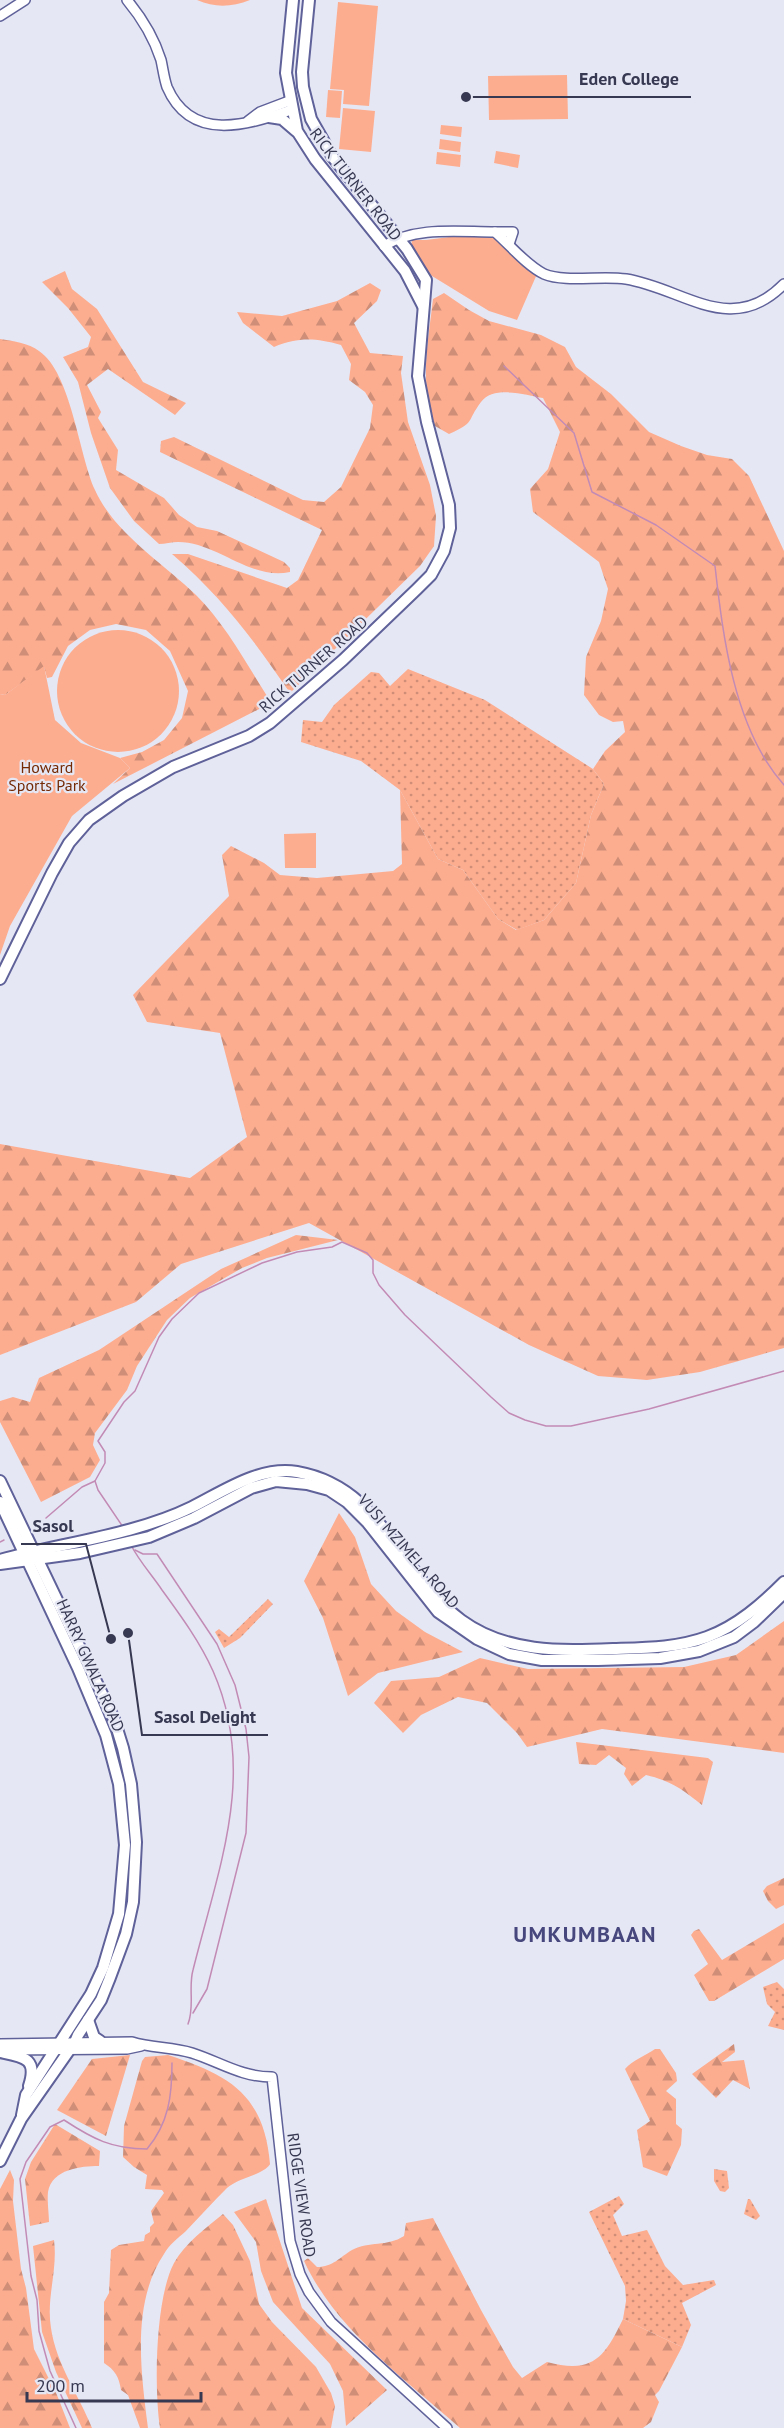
<svg xmlns="http://www.w3.org/2000/svg" width="784" height="2428" font-family="'PT Sans',sans-serif">
	<style>
		.grass { fill: url(#grass-dots) }
		.forest { fill: url(#forest-firs) }
		.green { fill: #fdad8f }
		.lines { fill: none; stroke-linecap: round; stroke-linejoin: round }
		.stream { stroke: #c28bb5; stroke-width: 1.5 }
		.minor-casing { stroke: #5f6199; stroke-width: 12 }
		.major-casing { stroke: #5f6199; stroke-width: 14 }
		.minor { stroke: #fff; stroke-width: 9 }
		.major { stroke: #fff; stroke-width: 10 }
		.labels { text-anchor: middle; stroke-width: 4.5; stroke-linejoin: round; paint-order: stroke }
		.street-label { font-size: 16px; fill: #373952; stroke: #e6e7f5 }
		.park-label { font-size: 16px; fill: #732a05; stroke: #e6e7f5 }
		.district-label { font-size: 22px; font-weight: bold; letter-spacing: 1.5px; fill: #47477d; stroke: #e6e7f5 }
		.leader { fill: none; stroke: #373952; stroke-width: 2 }
		.callout-dot { fill: #373952; stroke: #e6e7f5; stroke-width: 2 }
		.callout-label { font-size: 18px; text-anchor: middle; font-weight: bold; fill: #373952; stroke: #e6e7f5; stroke-width: 4.5; stroke-linejoin: round; paint-order: stroke }
	</style>
	<defs>
		<pattern id="grass-dots" width="8" height="8" patternUnits="userSpaceOnUse" patternTransform="scale(1.5)"><rect width="8" height="8" fill="#fdad8f"/><path d="M2 2h.1M6 6h.1" fill="none" stroke="#ce8e77" stroke-width="1.8" stroke-linecap="round"/></pattern>
		<pattern id="forest-firs" width="22" height="20" patternUnits="userSpaceOnUse" patternTransform="scale(1.5)"><rect width="22" height="20" fill="#fdad8f"/><path d="M5 1l3.5 6h-7zM16 11l3.5 6h-7z" fill="#ce8e77"/></pattern>
	</defs>
	<rect width="100%" height="100%" fill="#e6e7f5"/>
	<g class="grass">
		<path d="M 408,669 L 485,700 L 593,769 L 604,784 L 591,815 L 576,883 L 544,920 L 517,930 L 498,919 L 463,870 L 438,859 L 400,790 L 361,761 L 301,742 L 303,720 L 322,722 L 334,705 L 371,672 L 379,673 L 390,686 Z"/>
		<path d="M 268,1599 L 273,1604 L 240,1638 L 224,1648 L 215,1632 L 219,1629 L 229,1637 Z"/>
		<path d="M 777,1982 L 784,1989 L 784,2030 L 768,2026 L 775,2012 L 767,2004 L 763,1987 Z"/>
		<path d="M 714,2169 L 727,2171 L 729,2188 L 725,2192 L 720,2191 L 714,2181 Z"/>
		<path d="M 619,2196 L 624,2204 L 613,2215 L 622,2236 L 647,2230 L 665,2266 L 683,2285 L 714,2280 L 716,2285 L 682,2303 L 691,2325 L 682,2347 L 623,2319 L 626,2301 L 625,2286 L 589,2212 Z"/>
		<path d="M 748,2199 L 750,2199 L 760,2216 L 756,2220 L 744,2214 Z"/>
	</g>
	<g class="forest">
		<path d="M 65,271 L 72,289 L 97,309 L 143,382 L 186,403 L 175,415 L 108,369 L 87,385 L 101,412 L 98,418 L 118,450 L 116,470 L 164,498 L 179,515 L 197,527 L 217,531 L 284,562 L 290,568 L 290,572 C 251,581 217,542 178,542 C 172,542 165,544 159,544 L 134,521 L 110,488 L 91,433 L 78,382 L 63,357 L 88,347 L 91,337 L 68,308 L 42,282 Z"/>
		<path d="M 370,283 L 381,290 L 377,301 L 354,323 L 370,353 L 403,356 L 401,373 L 408,422 L 430,485 L 436,516 L 434,546 L 420,566 L 290,693 C 253,639 222,597 172,554 L 188,554 L 287,588 L 298,580 L 322,530 L 160,452 L 161,441 L 174,437 L 303,500 L 324,502 L 341,487 L 370,428 L 373,405 L 365,392 L 349,380 L 351,364 L 341,345 C 315,338 299,337 274,347 L 243,323 L 237,312 L 282,316 L 337,301 Z"/>
		<path d="M 444,293 L 469,310 L 489,321 L 541,335 L 565,347 L 576,367 L 611,394 L 649,432 L 681,446 L 707,455 L 732,459 L 749,476 L 784,551 L 784,1348 L 700,1372 L 647,1380 L 598,1376 L 529,1345 L 309,1223 L 181,1264 L 136,1302 L 0,1355 L 0,1144 L 190,1178 L 247,1137 L 220,1033 L 147,1022 L 133,995 L 229,896 L 222,855 L 231,846 L 264,863 L 280,875 L 317,878 L 393,871 L 402,864 L 400,790 L 438,859 L 463,870 L 498,919 L 516,930 L 544,920 L 576,883 L 591,815 L 604,784 L 593,769 L 605,751 L 625,732 L 623,721 L 613,722 L 599,715 L 584,695 L 586,657 L 601,621 L 608,589 L 599,562 L 533,512 L 530,489 L 548,469 L 560,432 L 543,398 C 526,395 494,385 481,402 C 466,422 476,422 449,434 L 435,426 C 419,382 428,344 433,299 Z"/>
		<path d="M 0,339 C 12,341 29,343 39,351 C 71,372 79,455 95,490 C 115,534 162,562 196,595 C 225,624 245,661 267,696 L 265,706 L 113,784 L 130,768 L 120,758 L 142,752 L 164,740 L 182,718 L 188,691 L 170,651 L 146,630 L 116,624 L 90,630 L 68,646 L 52,677 L 47,678 L 44,667 L 5,695 L 0,694 Z"/>
		<path d="M 296,1235 L 338,1240 L 267,1258 L 242,1268 L 190,1298 L 167,1320 L 137,1366 L 127,1390 L 95,1433 L 93,1445 L 100,1460 L 90,1477 L 41,1502 L 0,1422 L 0,1401 L 13,1397 L 30,1402 L 39,1378 L 99,1350 L 221,1269 Z"/>
		<path d="M 339,1513 L 355,1537 L 371,1584 L 396,1611 L 425,1632 L 463,1652 L 378,1673 L 348,1696 L 323,1618 L 304,1581 Z"/>
		<path d="M 784,1621 L 784,1753 L 602,1729 L 527,1747 L 517,1733 L 487,1703 L 458,1697 L 421,1715 L 403,1733 L 374,1703 L 391,1681 L 439,1677 L 480,1658 L 528,1669 L 684,1667 L 736,1655 Z"/>
		<path d="M 576,1742 L 708,1758 L 713,1762 L 702,1805 C 682,1789 671,1781 646,1775 L 632,1786 L 624,1774 L 626,1768 L 609,1755 L 596,1765 L 579,1764 Z"/>
		<path d="M 784,1878 L 784,1905 L 776,1909 L 768,1901 L 763,1891 L 767,1886 Z"/>
		<path d="M 784,1923 L 784,1959 L 714,2001 L 709,2001 L 694,1975 L 708,1964 L 691,1935 L 694,1931 L 699,1929 L 722,1960 Z"/>
		<path d="M 734,2044 L 735,2052 L 722,2062 L 744,2060 L 750,2089 L 733,2080 L 716,2098 L 692,2074 Z"/>
		<path d="M 655,2049 L 660,2049 L 676,2073 L 677,2081 L 666,2091 L 676,2099 L 676,2124 L 682,2129 L 681,2145 L 667,2176 L 643,2167 L 637,2130 L 650,2121 L 625,2069 C 633,2060 645,2056 655,2049 Z"/>
		<path d="M 130,2055 L 106,2136 L 57,2110 L 92,2059 Z"/>
		<path d="M 168,2055 C 229,2075 264,2094 270,2164 C 264,2175 239,2177 227,2188 C 213,2202 200,2216 186,2231 C 178,2238 169,2245 164,2254 C 131,2303 141,2373 148,2428 L 140,2428 L 128,2395 L 121,2390 C 119,2377 115,2370 104,2363 L 104,2302 L 109,2293 L 111,2250 L 119,2245 L 144,2241 L 145,2235 L 150,2232 L 150,2227 L 154,2223 L 151,2211 L 164,2193 L 162,2190 L 145,2189 L 147,2175 L 134,2167 L 123,2157 L 124,2126 L 142,2061 L 145,2057 Z"/>
		<path d="M 55,2124 L 100,2151 L 99,2166 C 81,2166 52,2169 48,2192 C 47,2201 49,2213 49,2222 L 30,2226 L 25,2179 L 31,2162 Z"/>
		<path d="M 10,2170 L 14,2180 L 13,2201 L 21,2269 L 26,2288 L 34,2349 L 57,2395 L 70,2428 L 0,2428 L 0,2189 Z"/>
		<path d="M 266,2199 L 302,2308 L 387,2390 L 346,2426 L 343,2391 L 330,2364 L 273,2302 L 261,2271 L 256,2242 L 234,2212 Z"/>
		<path d="M 223,2214 L 233,2225 L 250,2261 L 259,2304 L 272,2322 L 316,2367 L 331,2393 L 335,2406 L 331,2428 L 160,2428 C 154,2388 155,2299 174,2263 C 185,2243 206,2228 223,2214 Z"/>
		<path d="M 433,2218 L 481,2310 L 513,2367 L 522,2378 L 547,2362 C 593,2374 604,2358 623,2319 L 682,2347 L 659,2391 L 655,2395 L 659,2402 L 651,2422 L 643,2428 L 460,2428 C 404,2378 336,2330 304,2261 L 308,2258 L 317,2267 C 333,2267 340,2257 352,2250 C 369,2241 387,2247 404,2236 L 406,2223 Z"/>
		<path d="M 54,2240 C 58,2270 46,2298 51,2328 C 56,2364 79,2395 92,2428 L 82,2428 L 56,2372 L 42,2332 L 33,2246 Z"/>
	</g>
	<g class="green">
		<path d="M 197,0 L 250,0 C 232,7 215,8 197,0 Z"/>
		<path d="M 338,2 L 378,6 L 369,106 L 343,104 L 344,90 L 330,89 Z"/>
		<path d="M 567,75 L 568,119 L 489,120 L 488,76 Z"/>
		<path d="M 328,90 L 342,91 L 340,118 L 326,117 Z"/>
		<path d="M 343,108 L 375,111 L 371,152 L 339,149 Z"/>
		<path d="M 441,125 L 462,127 L 461,137 L 440,134 Z"/>
		<path d="M 440,139 L 461,142 L 460,152 L 439,149 Z"/>
		<path d="M 496,151 L 520,155 L 518,168 L 494,163 Z"/>
		<path d="M 437,152 L 461,155 L 460,167 L 436,164 Z"/>
		<path d="M 465,235 L 491,236 L 509,248 L 537,274 L 517,320 L 489,311 L 432,276 L 426,272 L 411,247 L 412,240 L 426,240 Z"/>
		<circle cx="118" cy="691" r="61"/>
		<path d="M 44,666 L 55,720 L 81,743 L 120,758 L 130,768 L 72,816 L 10,926 L 0,955 L 0,694 L 5,695 Z"/>
		<path d="M 316,833 L 316,868 L 285,868 L 284,834 Z"/>
	</g>
	<g class="lines">
		<g class="stream">
			<path d="M 504,366 L 574,433 L 592,492 L 656,525 L 715,566 C 723,637 734,729 784,785"/>
			<path d="M 46,1518 L 82,1487 L 95,1481"/>
			<path d="M 123,1527 L 98,1490 L 95,1481 L 105,1463 L 105,1452 L 98,1441 L 124,1402 L 135,1391 L 159,1337 L 172,1319 L 199,1293 L 262,1263 L 297,1252 L 332,1247 L 342,1242 L 367,1253 L 373,1260 L 373,1273 L 379,1285 L 405,1315 L 491,1397 L 509,1413 L 525,1420 L 546,1426 L 571,1426 L 649,1409 L 784,1371"/>
			<path d="M 0,1542 L 4,1540"/>
			<path d="M 131,1545 C 139,1561 152,1575 162,1590 C 181,1616 200,1642 213,1671 C 258,1773 218,1869 193,1970 C 188,1988 195,2006 188,2024"/>
			<path d="M 135,1550 L 143,1554 L 157,1554 L 217,1644 L 235,1685 L 246,1729 L 249,1757 L 246,1833 L 207,1989 L 193,2013"/>
			<path d="M 76,2428 L 50,2371 L 39,2331 L 37,2300 L 31,2276 L 20,2179 L 26,2162 L 50,2127 L 64,2120 C 93,2139 112,2149 147,2149 C 169,2123 172,2095 172,2063"/>
		</g>
		<g class="minor-casing">
			<g id="minor">
				<path d="M 127,0 C 142,18 154,38 161,60 C 163,69 164,78 167,87 C 191,143 247,125 291,110"/>
				<path d="M 0,16 L 25,0"/>
				<path d="M 248,121 L 260,112 L 289,101"/>
				<path d="M 495,232 L 513,232 L 509,244"/>
				<path d="M 384,246 C 416,226 458,232 495,232 C 510,245 526,265 544,274 C 566,283 601,275 626,279 C 683,288 731,338 784,284"/>
				<path d="M 0,2044 L 132,2042 C 151,2048 172,2047 192,2053 C 220,2062 241,2077 272,2077 L 290,2241 L 300,2274 L 309,2292 L 331,2322 L 447,2428"/>
				<path d="M 6,2050 L 127,2049 L 141,2046"/>
			</g>
		</g>
		<g class="major-casing">
			<g id="major">
				<path d="M 293,0 L 286,73 L 297,131 L 315,159 L 405,271 L 423,306"/>
				<path d="M 269,117 L 282,119 L 296,131"/>
				<path d="M 0,979 L 52,873 L 69,843 L 89,820 L 123,796 L 173,767 L 249,736 L 270,723 L 343,660 L 417,589 L 431,575 L 444,551 L 450,528 L 449,505 L 427,422 L 418,376 L 426,280 L 407,249 L 332,156 L 311,119 L 303,87 L 302,72 L 309,0"/>
				<path d="M 0,1481 L 114,1719 L 123,1748 L 131,1784 L 136,1842 L 133,1902 L 126,1934 L 109,1980 L 101,2000 L 78,2035 L 75,2042 L 21,2119 L 0,2161"/>
				<path d="M 0,1502 L 78,1668 L 106,1735 L 119,1784 L 125,1845 L 119,1914 L 103,1968 L 91,1994 L 26,2095 L 22,2115"/>
				<path d="M 0,1560 C 62,1543 135,1535 192,1507 C 224,1491 259,1466 297,1472 C 383,1487 399,1574 461,1620 C 506,1653 560,1651 613,1649 C 645,1648 677,1648 707,1637 C 737,1626 762,1604 784,1582"/>
				<path d="M 0,1564 L 80,1553 L 149,1537 L 194,1518 L 251,1488 L 276,1481 L 307,1484 L 329,1490 L 347,1502 L 367,1522 L 438,1612 L 477,1639 L 509,1654 L 542,1660 L 598,1660 L 660,1658 L 699,1651 L 734,1637 L 754,1622 L 784,1593"/>
				<path d="M 88,2020 L 94,2037 L 100,2041"/>
				<path d="M 0,2052 C 24,2057 38,2058 29,2086"/>
			</g>
		</g>
		<use href="#minor" class="minor"/>
		<use href="#major" class="major"/>
	</g>
	<g class="labels">
		<g class="street-label">
			<text transform="translate(356 184) rotate(52)" y="6">RICK TURNER ROAD</text>
			<text transform="translate(313 664) rotate(-41)" y="6">RICK TURNER ROAD</text>
			<text transform="translate(409 1551) rotate(49)" y="6">VUSI MZIMELA ROAD</text>
			<text transform="translate(91 1665) rotate(66)" y="6">HARRY GWALA ROAD</text>
			<text transform="translate(302 2195) rotate(82)" y="6">RIDGE VIEW ROAD</text>
		</g>
		<g class="park-label">
			<text x="47" y="773">Howard<tspan x="47" dy="18">Sports Park</tspan></text>
		</g>
		<g class="district-label">
			<text x="585" y="1942">UMKUMBAAN</text>
		</g>
	</g>
	<path class="leader" d="M466 97L567 97H691M111 1639L86 1544H21M128 1633L142 1735H268"/>
	<g class="callout-dot">
		<circle cx="466" cy="97" r="6"/>
		<circle cx="111" cy="1639" r="6"/>
		<circle cx="128" cy="1633" r="6"/>
	</g>
	<g class="callout-label">
		<text x="629" y="85">Eden College</text>
		<text x="53" y="1532">Sasol</text>
		<text x="205" y="1723">Sasol Delight</text>
	</g>
	<path d="M27 2392v9h174v-9" fill="none" stroke="#373952" stroke-width="3"/>
	<text x="36" y="2392" font-size="18" fill="#373952" stroke="#e6e7f5" stroke-width="4.5" paint-order="stroke">200 m</text>
</svg>
